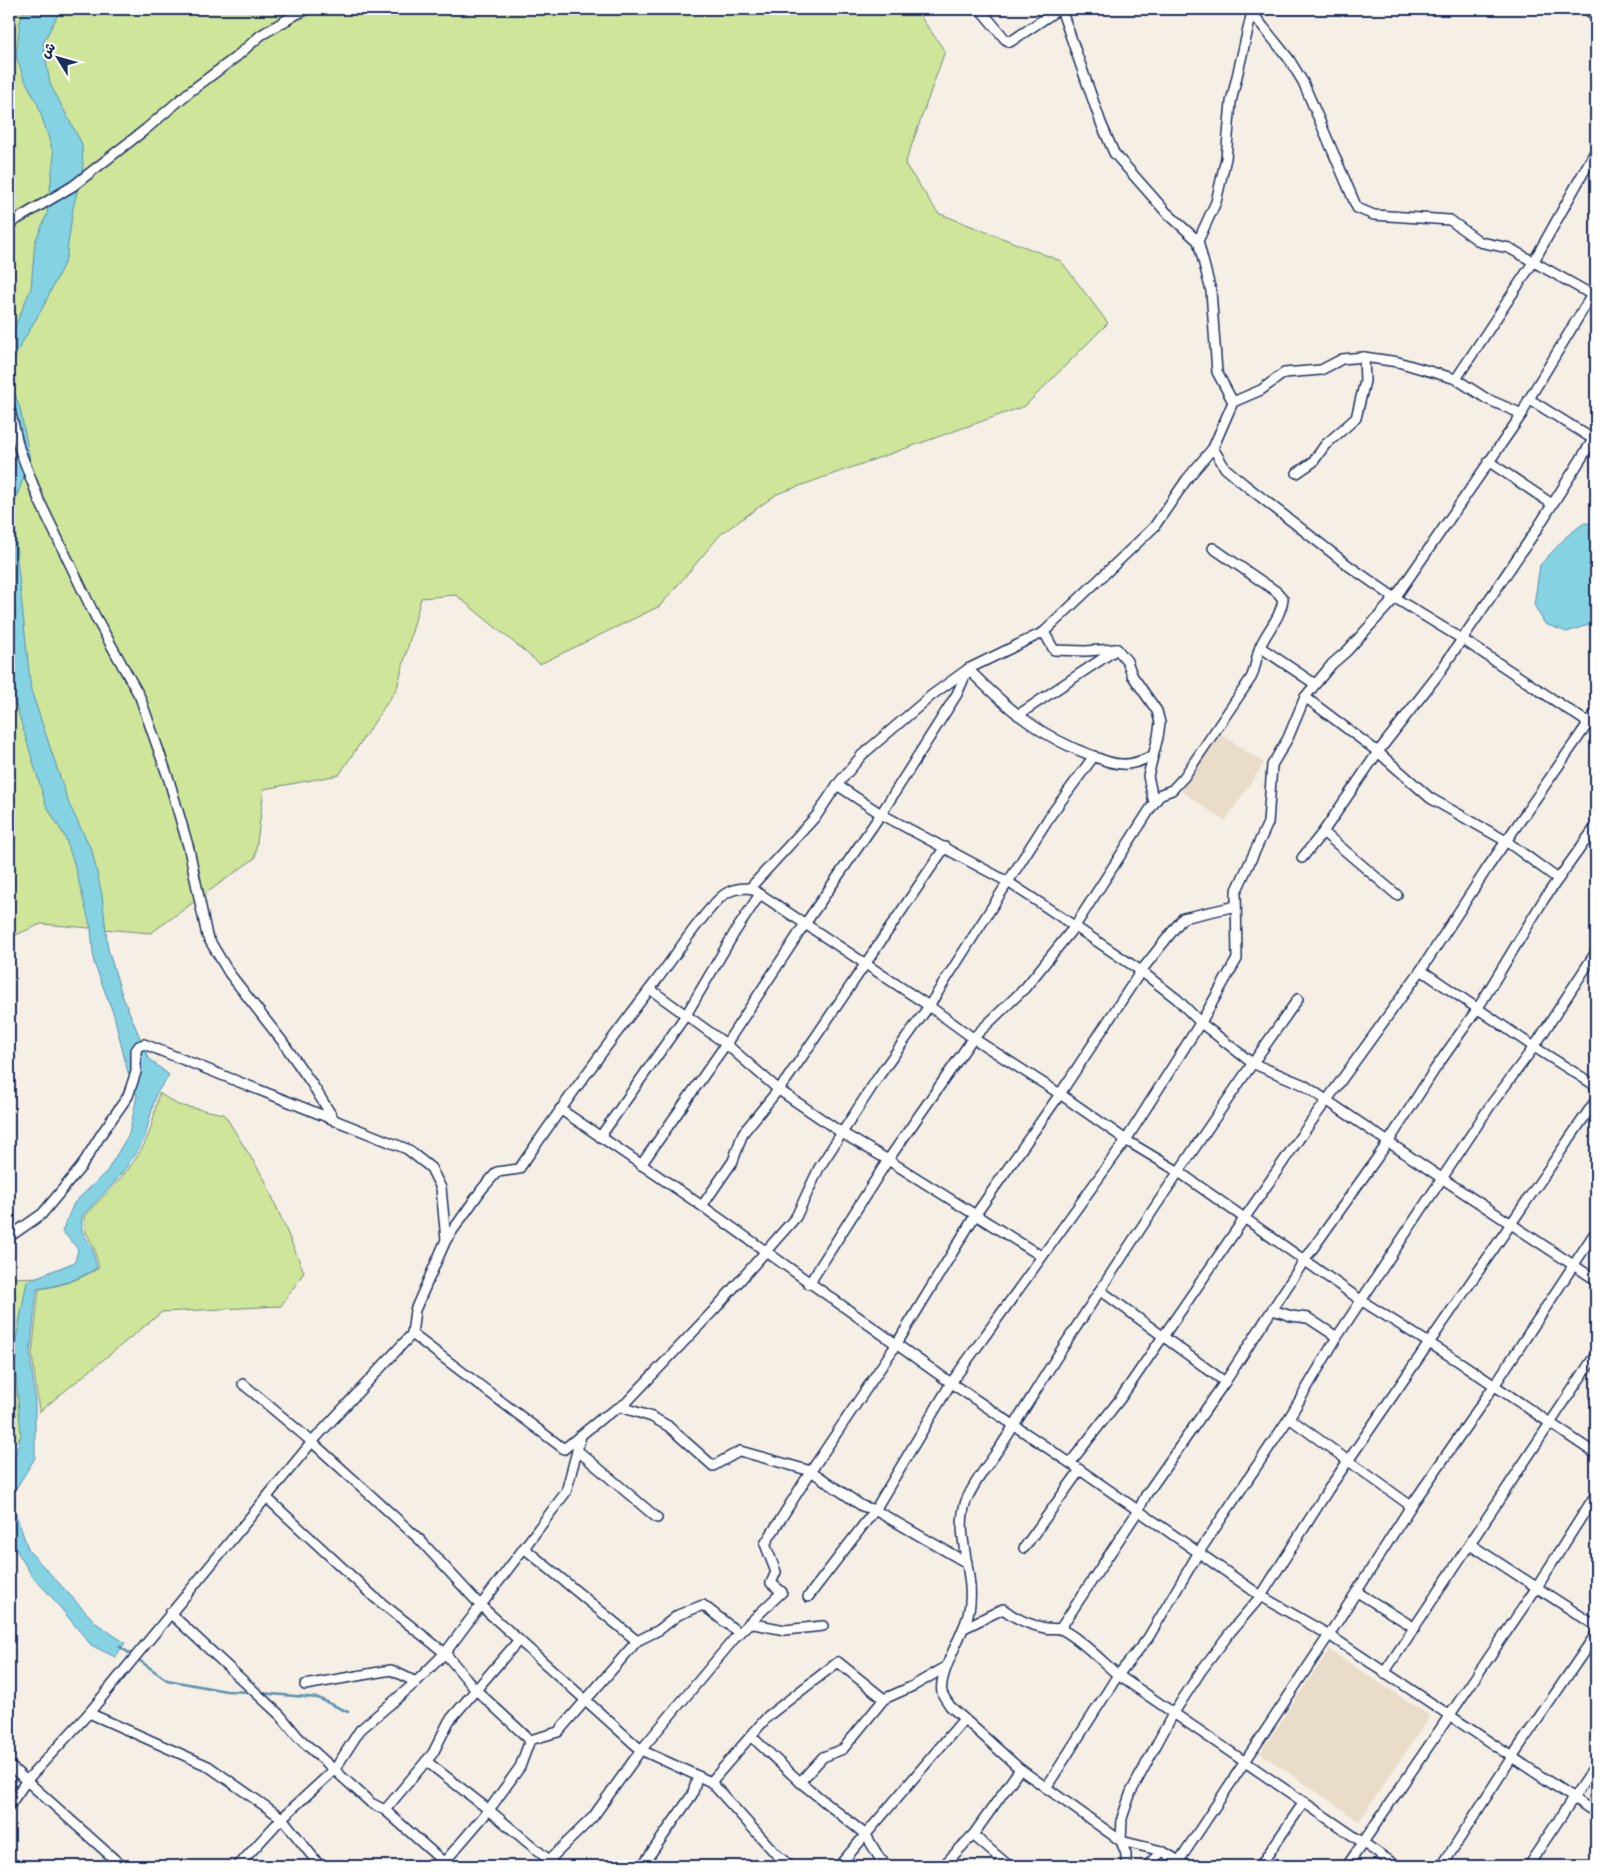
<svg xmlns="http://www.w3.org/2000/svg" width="1605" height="1875" font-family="Caveat,'Playpen Sans Arabic',sans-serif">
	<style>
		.built { fill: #e9dcc8 }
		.green { fill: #cee59a; stroke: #748a7c }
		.water { fill: #85d2e3; stroke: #5b91ae }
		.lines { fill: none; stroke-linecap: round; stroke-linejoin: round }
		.stream { stroke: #5b91ae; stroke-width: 2.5 }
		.minor-casing { stroke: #1b2f5e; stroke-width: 12 }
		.minor { stroke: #fff; stroke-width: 9 }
	</style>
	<rect width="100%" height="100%" fill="#f5efe6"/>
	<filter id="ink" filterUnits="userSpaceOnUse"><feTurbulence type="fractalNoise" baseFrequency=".02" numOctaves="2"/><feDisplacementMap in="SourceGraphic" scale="10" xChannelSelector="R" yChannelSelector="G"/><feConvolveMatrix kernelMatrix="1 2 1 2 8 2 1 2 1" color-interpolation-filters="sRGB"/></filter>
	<g filter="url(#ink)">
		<g class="built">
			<path d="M 1219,733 L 1264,763 L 1225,821 L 1181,791 Z"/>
			<path d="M 1329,1650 L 1430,1716 L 1359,1821 L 1260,1753 Z"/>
		</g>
		<g class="green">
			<path d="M 9,9 L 915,9 L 945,51 L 905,164 L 938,213 L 1061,261 L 1108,323 L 1025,406 L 777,494 L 721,534 L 660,606 L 540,664 L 456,595 L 421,598 L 397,688 L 339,775 L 264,789 L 255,858 L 151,933 L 41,924 L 9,938 Z"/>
			<path d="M 159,1093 L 178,1105 L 224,1114 L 265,1180 L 304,1272 L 281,1306 L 162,1312 L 39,1412 L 32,1354 L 39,1289 C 62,1286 80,1279 99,1268 L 94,1248 L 85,1230 L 84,1216 C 107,1192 134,1169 147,1138 C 153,1125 155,1108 159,1093 Z"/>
			<path d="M 44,1277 L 29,1282 L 22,1437 L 9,1445 L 9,1278 Z"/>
		</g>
		<g class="water">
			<path d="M 24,9 L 61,9 L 43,43 L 50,84 L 82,144 L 83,168 L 73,208 L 66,259 L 43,307 L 19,348 L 9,370 L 9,338 L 16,324 L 31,288 L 35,242 L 47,214 L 54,155 L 38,105 L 23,76 L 16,56 L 20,22 Z"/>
			<path d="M 9,378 L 20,408 L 30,460 L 14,504 L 17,558 L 31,690 L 69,804 L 92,851 L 102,895 L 108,949 L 122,995 L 149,1059 L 169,1075 L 156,1094 L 145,1137 L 136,1154 L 114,1183 L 82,1216 L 82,1231 L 92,1248 L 97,1268 C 77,1280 59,1286 37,1289 L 30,1354 L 35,1397 L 35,1458 L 10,1498 L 29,1551 L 96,1623 L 125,1643 L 115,1657 L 91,1645 L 49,1594 L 32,1576 L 9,1538 L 9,1474 L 21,1435 L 15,1365 L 16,1340 L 27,1281 L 75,1262 L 78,1249 L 62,1231 L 74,1203 L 107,1171 L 129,1134 L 137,1096 L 127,1069 L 114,1015 L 94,963 L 91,929 L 74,863 L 65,837 L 46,805 L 9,682 Z"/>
			<path d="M 1584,523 L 1596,524 L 1596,614 L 1591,624 L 1567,632 L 1545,624 L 1534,605 L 1540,565 L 1567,536 Z"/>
		</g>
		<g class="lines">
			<g class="stream">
				<path d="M 119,1646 L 167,1680 L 226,1691 L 252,1692"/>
				<path d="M 260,1693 L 318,1698 L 348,1712"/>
			</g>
			<g class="minor-casing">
				<g id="minor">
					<path d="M 980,9 L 1005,39 L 1010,42 L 1059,9"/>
					<path d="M 1061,9 L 1101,123 L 1114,153 L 1166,212 L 1198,241 L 1211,291 L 1217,372 L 1233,402"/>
					<path d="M 1249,9 L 1289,59 L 1303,82 L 1357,208 L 1374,215 L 1450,220 L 1480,242 L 1509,248 L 1596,297"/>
					<path d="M 1586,9 L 1596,16"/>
					<path d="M 9,224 L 73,186 L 146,129 L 188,93 L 236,57 L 261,35 L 295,15 L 308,9"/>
					<path d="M 1198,241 L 1216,202 L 1226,158 L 1231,102 L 1252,12"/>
					<path d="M 1456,379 L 1534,261 L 1596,150"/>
					<path d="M 1529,399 L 1596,441"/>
					<path d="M 9,405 L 19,448 L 39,500 L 95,616 L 140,697 L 169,780 L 189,849 L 207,936 L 229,973 L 282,1041 L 312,1084 L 335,1121"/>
					<path d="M 1213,448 L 1225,468 L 1244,484 L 1349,566 L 1395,598 L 1462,639 L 1596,728"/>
					<path d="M 1488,461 L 1552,504"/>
					<path d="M 1297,473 L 1313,462 L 1325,445 L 1356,418 L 1365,381 L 1364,357"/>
					<path d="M 1044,632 L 1054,650 L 1085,651 L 1115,649"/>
					<path d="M 1260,647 L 1315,684"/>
					<path d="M 968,669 C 1007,708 1040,737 1093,756 C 1102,760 1112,764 1122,764 C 1133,765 1143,760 1152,756"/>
					<path d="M 1305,697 L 1378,752 L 1430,798 L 1506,841 L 1558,879"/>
					<path d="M 1018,715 L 1117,649"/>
					<path d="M 837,785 L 881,814 L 1008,882 L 1043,905 L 1141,971 L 1177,999 L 1201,1023 L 1252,1063 L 1304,1085 L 1443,1179 L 1596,1280"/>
					<path d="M 1154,803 L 1161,794 L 1172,790 L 1184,777 L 1251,678 C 1256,668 1256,657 1260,647 C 1267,630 1281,618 1283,599 L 1277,592 L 1213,548"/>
					<path d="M 1323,832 L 1397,895"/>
					<path d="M 1302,858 L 1323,832 L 1378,752 L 1437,676 L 1535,532 L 1596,435"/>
					<path d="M 750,888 L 817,815 L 837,785 L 862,755 L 932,695 L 968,669 L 1044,632 L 1154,527 L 1187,479 L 1213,448 L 1233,402 L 1261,390 L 1284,373 L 1321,370 L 1342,359 L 1364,357 L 1398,362 L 1456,379 L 1487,399 L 1522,414"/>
					<path d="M 1421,970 L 1534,1047 L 1596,1086"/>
					<path d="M 650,989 L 726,1044 L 779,1090 L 842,1133 L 888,1160 L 1041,1256"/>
					<path d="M 560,1109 L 702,1206 L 951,1383 L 1070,1463 L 1261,1596 L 1329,1635 L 1596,1813"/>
					<path d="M 600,1137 L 686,1015 L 735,932 L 760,894"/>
					<path d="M 641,1165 L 726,1044 L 805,924 L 881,814 L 957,694 L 968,669"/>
					<path d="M 702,1206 L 733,1161 L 743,1133 L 787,1079 L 945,847"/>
					<path d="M 9,1237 L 42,1214 L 81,1167 L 102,1133 L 128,1096 L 136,1072 L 136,1050 L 139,1046 L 144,1044 L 407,1149 L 431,1168 L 441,1188 L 446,1240"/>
					<path d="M 809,1284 L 888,1160 L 973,1038 L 1025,988 L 1075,926 L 1154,803 L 1148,776 L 1158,737 L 1160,723 L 1157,711 L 1132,675 L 1127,661 L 1117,649"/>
					<path d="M 1100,1290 L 1225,1382"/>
					<path d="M 1273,1310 L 1291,1316 L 1308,1318 L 1337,1337"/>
					<path d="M 412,1334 L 564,1449 L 602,1418 L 626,1403 L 714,1310 L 796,1217 L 819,1168 L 879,1076 L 929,1006 L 1050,816 L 1094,756"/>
					<path d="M 243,1384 L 312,1442 L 420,1540 L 481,1606 L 641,1750 L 711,1782 L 776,1854 L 790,1866"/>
					<path d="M 621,1407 L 652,1417 L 668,1426 L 713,1466 L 740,1451 L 811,1471 L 862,1506 L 875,1510 L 967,1563"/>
					<path d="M 1289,1418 L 1411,1506"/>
					<path d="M 577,1450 L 657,1518"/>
					<path d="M 1070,1463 L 1120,1399 L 1301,1136 L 1421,970 L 1488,867 L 1596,712"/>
					<path d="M 267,1498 L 374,1597 L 445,1653 L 475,1689 L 530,1740"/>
					<path d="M 1470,1544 L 1596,1626"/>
					<path d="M 524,1548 L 637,1641"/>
					<path d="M 1024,1548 L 1080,1470"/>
					<path d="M 1357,1592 L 1415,1628"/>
					<path d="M 808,1597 L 875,1510 L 951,1383 L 1126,1140 L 1204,1017 L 1237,959 L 1236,892 L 1268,823 L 1272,765 L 1288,738 L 1305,697 L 1332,664 L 1347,651 L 1395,598 L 1522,414 L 1529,399 L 1596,288"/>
					<path d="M 170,1613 L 281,1716 L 298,1737 L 371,1803 L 385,1810 L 448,1866"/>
					<path d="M 749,1623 L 785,1630 L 823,1626"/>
					<path d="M 964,1628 L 1003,1609 C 1016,1619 1029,1625 1045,1628 C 1050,1629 1056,1628 1060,1629 C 1075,1634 1105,1664 1118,1675 L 1397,1866"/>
					<path d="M 1060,1629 L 1138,1511 L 1146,1495 L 1225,1382 L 1304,1261 L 1389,1141 L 1435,1069 L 1478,1008 L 1544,899 L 1596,826"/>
					<path d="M 1384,1673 L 1596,1354"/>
					<path d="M 305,1685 L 391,1670 L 416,1682"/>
					<path d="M 89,1713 L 208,1766 L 282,1818 L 320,1866"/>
					<path d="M 751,1736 L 800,1782 L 866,1835 L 880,1859 L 888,1866"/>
					<path d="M 426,1761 L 489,1810 L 556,1866"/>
					<path d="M 9,1765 L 122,1866"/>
					<path d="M 711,1782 L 768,1716 L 838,1662 L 884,1699 L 913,1686 L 946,1667"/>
					<path d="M 800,1782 L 823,1757 L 843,1749 L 884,1699"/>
					<path d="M 1046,1788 L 1118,1675 L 1148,1638 L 1199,1552 L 1289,1418 L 1337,1337 L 1490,1106 L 1534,1047 L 1596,952"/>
					<path d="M 9,1806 L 27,1780 L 89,1713 L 312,1442 L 412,1334 L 415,1310 L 446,1240 L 482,1189 L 497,1172 L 519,1169 C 563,1105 609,1042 656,981 C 676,955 696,922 719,899 C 728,890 737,888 750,888 L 760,894 L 929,1006 L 973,1038 L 1060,1094 L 1129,1142 L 1179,1172 L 1362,1301 L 1461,1363 L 1596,1454"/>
					<path d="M 385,1810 L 433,1753 L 449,1721 L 519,1640"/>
					<path d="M 973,1835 L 1009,1866"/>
					<path d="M 1179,1861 L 1329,1635 L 1411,1506 L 1494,1386 L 1596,1231"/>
					<path d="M 238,1866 L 282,1818 L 335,1769 L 360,1730 L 416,1682 L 445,1653 L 566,1492 L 581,1436"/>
					<path d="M 441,1866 L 489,1810 L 520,1767 L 530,1740 L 558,1732 L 637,1641 L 659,1630 L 678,1615 L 703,1605 L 739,1633"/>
					<path d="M 543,1866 L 593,1817 L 641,1750 L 739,1633 L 782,1592 L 771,1583 L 776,1572 L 765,1544 L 811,1471 L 896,1345 L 976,1214 L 1060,1094 L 1141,971 L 1183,918 L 1236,906"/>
					<path d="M 642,1866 L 692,1795 L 698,1776"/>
					<path d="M 839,1866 L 964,1719"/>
					<path d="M 943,1866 L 973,1835 L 1020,1769"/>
					<path d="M 1126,1866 L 1126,1854 L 1121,1841 L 1122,1818 L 1131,1792 L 1173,1714 L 1201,1671 L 1232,1630 L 1261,1596 L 1328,1490 L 1596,1100"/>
					<path d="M 1147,1866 L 1162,1851"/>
					<path d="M 1187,1866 L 1162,1851 L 1121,1841 L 1020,1769 L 950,1706 C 948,1702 943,1697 942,1692 C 938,1674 963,1635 968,1615 C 978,1578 953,1537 966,1501 C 974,1482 989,1463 1001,1446 C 1021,1415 1040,1383 1060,1352 C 1137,1233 1215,1115 1298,999"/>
					<path d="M 1260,1866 L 1304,1802"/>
					<path d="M 1347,1866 L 1537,1587 L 1596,1494"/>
					<path d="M 1442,1866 L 1512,1757 L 1596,1634"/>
					<path d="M 1528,1866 L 1596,1764"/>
				</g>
			</g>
			<use href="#minor" class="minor"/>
		</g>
	</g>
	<rect width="1605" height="1875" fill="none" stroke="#fff" stroke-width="30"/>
	<rect x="15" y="15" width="1575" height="1845" fill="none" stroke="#1b2f5e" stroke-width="2" filter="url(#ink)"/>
	<g transform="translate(58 58) rotate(307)" stroke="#ffffff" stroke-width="4" paint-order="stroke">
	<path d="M0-4L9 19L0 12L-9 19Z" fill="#1b2f5e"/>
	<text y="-8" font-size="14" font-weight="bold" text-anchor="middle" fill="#1b2f5e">ش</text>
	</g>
</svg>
